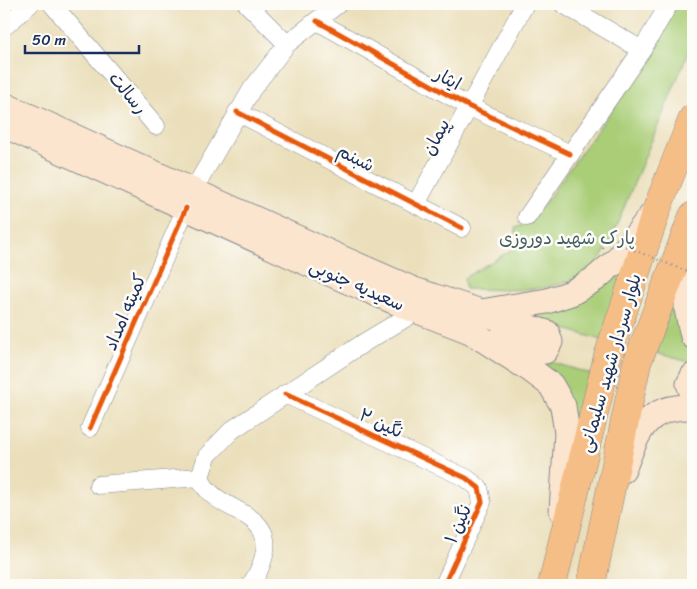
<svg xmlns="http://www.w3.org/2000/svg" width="697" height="589" font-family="Sriracha,'Playpen Sans Arabic',sans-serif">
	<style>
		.green { fill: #aace78; stroke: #627e6b }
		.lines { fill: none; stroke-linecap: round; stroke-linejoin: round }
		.street-casing { stroke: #83878c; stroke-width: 19 }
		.secondary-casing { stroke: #83878c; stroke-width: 27 }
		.highway-casing { stroke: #83878c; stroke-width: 29 }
		.path { stroke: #83878c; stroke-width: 2.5; stroke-dasharray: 1 4; stroke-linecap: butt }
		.street { stroke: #fff; stroke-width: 18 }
		.secondary { stroke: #fbe5cf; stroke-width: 25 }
		.highway { stroke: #f6be87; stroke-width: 28 }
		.path-bridge { stroke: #83878c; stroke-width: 2.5; stroke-dasharray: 1 4; stroke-linecap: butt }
		.cycleway-casing { stroke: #fdfcf7; stroke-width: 8 }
		.cycleway { stroke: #e8590c; stroke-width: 5 }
		.labels { text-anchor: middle; stroke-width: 5; stroke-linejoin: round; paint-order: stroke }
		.street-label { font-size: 18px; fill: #1b2f5e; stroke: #fdfcf7 }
		.park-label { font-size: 18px; fill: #465f66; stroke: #fdfcf7 }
	</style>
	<rect width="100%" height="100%" fill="#fdfcf7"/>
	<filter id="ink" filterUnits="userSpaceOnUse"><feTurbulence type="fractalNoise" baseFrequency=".02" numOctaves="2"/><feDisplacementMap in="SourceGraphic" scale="10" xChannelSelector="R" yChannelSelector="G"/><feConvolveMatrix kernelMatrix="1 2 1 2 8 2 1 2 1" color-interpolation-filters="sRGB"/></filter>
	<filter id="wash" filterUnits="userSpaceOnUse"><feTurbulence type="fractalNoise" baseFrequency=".0096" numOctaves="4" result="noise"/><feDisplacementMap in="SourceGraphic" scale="20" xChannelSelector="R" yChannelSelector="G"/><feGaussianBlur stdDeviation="1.12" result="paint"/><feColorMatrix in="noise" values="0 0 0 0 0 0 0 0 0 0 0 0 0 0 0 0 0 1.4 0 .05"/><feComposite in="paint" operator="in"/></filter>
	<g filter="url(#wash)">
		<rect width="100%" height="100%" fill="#ebdfbb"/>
		<g class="green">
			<path d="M 677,4 L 693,4 L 693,41 L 608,246 C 603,253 598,263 592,268 C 556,296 508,289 465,289 L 464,278 L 518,246 L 515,228 L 531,222 L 645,64 Z"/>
			<path d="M 630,256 L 601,340 L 516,314 Z"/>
			<path d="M 680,281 L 688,347 L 693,355 L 693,363 L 655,353 Z"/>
			<path d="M 512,350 L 591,374 L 575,442 Z"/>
		</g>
	</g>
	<g filter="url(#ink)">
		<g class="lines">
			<g class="street-casing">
				<g id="street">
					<path d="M 52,4 L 156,126"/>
					<path d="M 247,4 L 287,44"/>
					<path d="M 563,4 L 642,50"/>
					<path d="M 317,21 L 468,106 L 570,154"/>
					<path d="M 4,27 L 30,4"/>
					<path d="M 237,112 L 462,228"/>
					<path d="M 193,191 L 252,89 L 287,44 L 338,4"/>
					<path d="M 416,204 L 525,4"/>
					<path d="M 527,217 L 642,50 L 669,4"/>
					<path d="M 285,394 L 466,478 L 479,488 L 482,502 L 444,585"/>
					<path d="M 90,428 L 186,208"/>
					<path d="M 200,477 L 207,456 L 232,430 L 365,342 L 417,311"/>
					<path d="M 200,477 C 214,520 299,505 251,585"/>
					<path d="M 98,485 L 200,477"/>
				</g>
			</g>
			<g class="secondary-casing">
				<g id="secondary">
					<path d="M 4,105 L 343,259 L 414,290 L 481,312 L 547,301 L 571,293 L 595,279 L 617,260 L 651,216"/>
					<path d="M 4,125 L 336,276 L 405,306 L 470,331 L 531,370 L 551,385 L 563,406 L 567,433 L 562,511"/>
					<path d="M 689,234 L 687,309 L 693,336"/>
					<path d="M 489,315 L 547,333 L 550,342 L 545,351 L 539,352 L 499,340"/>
					<path d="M 693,376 L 689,384 L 693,394"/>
					<path d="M 623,470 C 638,432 645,405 693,407"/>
				</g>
			</g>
			<g class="highway-casing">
				<g id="highway">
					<path d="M 552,585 L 608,356 L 658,206 L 693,118"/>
					<path d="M 591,585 L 637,363 L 693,216"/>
				</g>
			</g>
			<path class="path" d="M 602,237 L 602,248"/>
			<use href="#street" class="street"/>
			<use href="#secondary" class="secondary"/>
			<use href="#highway" class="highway"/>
			<path class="path-bridge" d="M 602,237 L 693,274"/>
			<g class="cycleway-casing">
				<g id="cycleway">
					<path d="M 317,21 L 468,106 L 570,154"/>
					<path d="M 237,112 L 462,228"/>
					<path d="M 285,394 L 466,478 L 479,488 L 482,502 L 444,585"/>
					<path d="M 90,428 L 186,208"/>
				</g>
			</g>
			<use href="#cycleway" class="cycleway"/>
		</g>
	</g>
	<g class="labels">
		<g class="street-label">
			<text transform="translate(448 79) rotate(29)" y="6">ایثار</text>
			<text transform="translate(128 93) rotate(50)" y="6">رسالت</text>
			<text transform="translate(436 137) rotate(-62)" y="6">پیمان</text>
			<text transform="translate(356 158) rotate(27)" y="6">شبنم</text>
			<text transform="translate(357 285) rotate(24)" y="6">سعیدیه جنوبی</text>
			<text transform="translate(125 312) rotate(-67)" y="6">کمیته امداد</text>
			<text transform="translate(610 363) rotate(-74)" y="6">بلوار سردار شهید سلیمانی</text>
			<text transform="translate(381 423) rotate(25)" y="6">نگین ۲</text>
			<text transform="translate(458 524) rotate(-66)" y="6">نگین ۱</text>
		</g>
		<g class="park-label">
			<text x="567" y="244">پارک شهید دوروزی</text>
		</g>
	</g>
	<rect width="697" height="589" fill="none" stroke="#fdfcf7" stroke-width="20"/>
	<path d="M25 45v8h114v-8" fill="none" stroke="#1b2f5e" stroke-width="2.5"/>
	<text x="32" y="45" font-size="15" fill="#1b2f5e" stroke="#fdfcf7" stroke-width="4" paint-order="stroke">50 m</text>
</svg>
